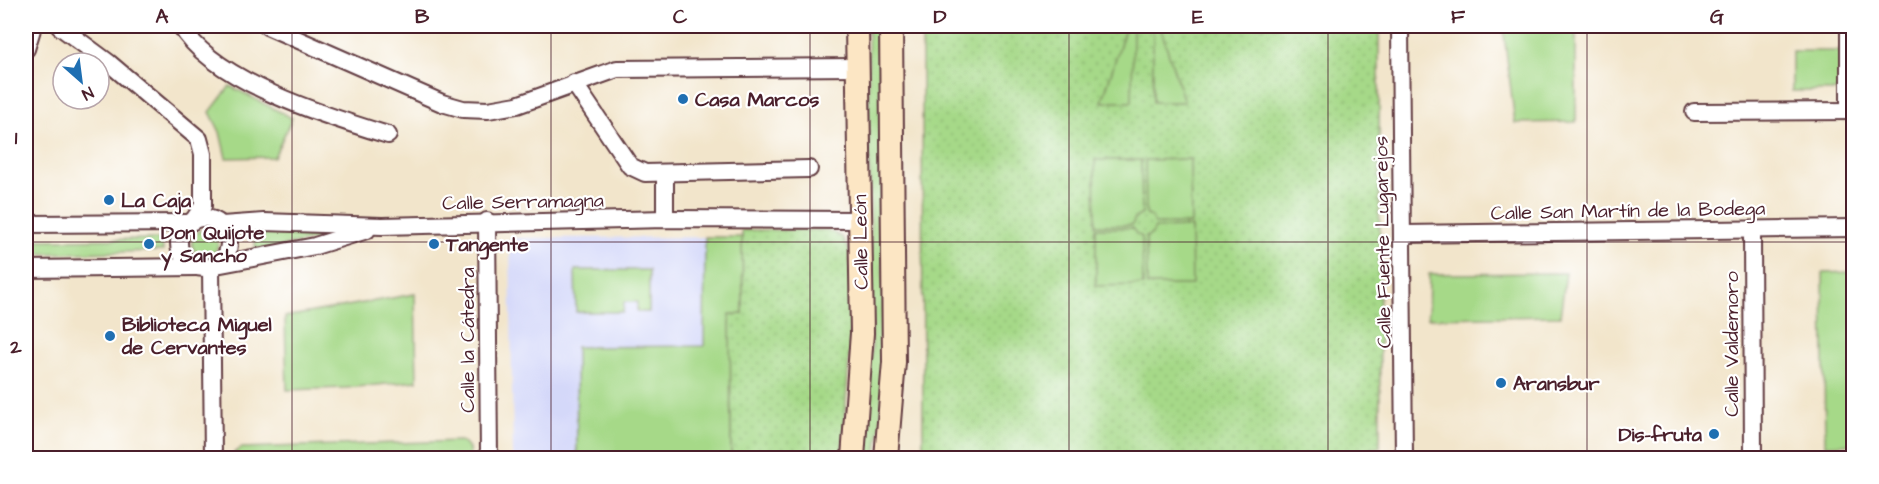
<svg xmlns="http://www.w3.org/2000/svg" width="1879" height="484" font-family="'Architects Daughter',sans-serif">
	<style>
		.built { fill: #d4d8f9 }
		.grass { fill: url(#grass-dots); stroke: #787c5a; stroke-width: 1.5 }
		.green { fill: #a6d988; stroke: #787c5a; stroke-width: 1.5 }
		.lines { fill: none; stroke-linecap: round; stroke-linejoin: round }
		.minor-casing { stroke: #633d43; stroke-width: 20 }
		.secondary-casing { stroke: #633d43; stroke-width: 26 }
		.minor { stroke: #fff; stroke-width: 16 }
		.secondary { stroke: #fce6c4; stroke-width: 22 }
		.grid { fill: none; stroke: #4a1f2b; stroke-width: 1.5; stroke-opacity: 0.55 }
		.poi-dot { fill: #1f6fb2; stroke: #fff; stroke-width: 2 }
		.labels { text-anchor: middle; stroke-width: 4.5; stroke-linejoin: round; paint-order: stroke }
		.poi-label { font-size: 20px; font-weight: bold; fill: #4a1f2b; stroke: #fff; text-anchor: start }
		.street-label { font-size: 20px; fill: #4a1f2b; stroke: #fff }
		.neatline { fill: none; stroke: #4a1f2b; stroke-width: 2 }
		.grid-label { font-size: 20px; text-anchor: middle; font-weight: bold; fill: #4a1f2b }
	</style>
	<defs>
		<pattern id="grass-dots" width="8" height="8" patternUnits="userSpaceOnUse" patternTransform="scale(1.5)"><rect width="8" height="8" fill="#a6d988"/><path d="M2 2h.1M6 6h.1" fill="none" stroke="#90ba76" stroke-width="1.8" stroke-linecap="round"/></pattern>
	</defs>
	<rect width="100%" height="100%" fill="#fff"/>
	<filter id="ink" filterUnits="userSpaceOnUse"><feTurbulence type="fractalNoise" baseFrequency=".0167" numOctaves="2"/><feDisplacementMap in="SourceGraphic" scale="12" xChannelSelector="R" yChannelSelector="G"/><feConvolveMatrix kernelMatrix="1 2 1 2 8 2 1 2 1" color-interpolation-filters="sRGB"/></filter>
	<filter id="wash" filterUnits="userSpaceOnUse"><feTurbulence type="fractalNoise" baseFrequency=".008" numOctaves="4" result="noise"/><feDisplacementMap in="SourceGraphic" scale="24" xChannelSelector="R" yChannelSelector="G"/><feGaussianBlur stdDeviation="1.35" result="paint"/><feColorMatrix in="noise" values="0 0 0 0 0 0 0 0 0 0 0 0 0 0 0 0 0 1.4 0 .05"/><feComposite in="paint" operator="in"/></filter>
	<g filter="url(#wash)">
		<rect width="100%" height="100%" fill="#f2e5cb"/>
		<path class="built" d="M 742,237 L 744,458 L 513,458 L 510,238 Z"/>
		<g class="grass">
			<path d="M 922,26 L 1379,26 L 1380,447 L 1331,458 L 923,458 Z"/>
			<path d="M 742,230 L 828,230 L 842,237 L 851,254 L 850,345 L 842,458 L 731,458 L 730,314 L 743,314 Z"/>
		</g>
		<g class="green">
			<path d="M 868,26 L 880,26 L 884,345 L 881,421 L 876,458 L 864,458 L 872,345 Z"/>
			<path d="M 1126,26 L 1133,26 L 1132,102 L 1102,102 Z"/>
			<path d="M 1153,26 L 1160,26 L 1184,102 L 1153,102 Z"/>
			<path d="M 1503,26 L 1576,26 L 1576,122 L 1515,123 Z"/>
			<rect x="1792" y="51" width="48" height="40"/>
			<path d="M 230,86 L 292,118 L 274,157 L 226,158 L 220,132 L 210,112 Z"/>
			<path d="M 1190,159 L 1191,224 L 1155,224 L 1151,217 L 1146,214 L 1145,160 Z"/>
			<path d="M 1095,160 L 1141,160 L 1142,214 L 1135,218 L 1132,225 L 1096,225 Z"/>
			<path d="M 1191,227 L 1192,285 L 1147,285 L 1146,237 L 1152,234 L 1155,228 Z"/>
			<path d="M 1096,228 L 1133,228 L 1136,234 L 1142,237 L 1143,285 L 1096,286 Z"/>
			<path d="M 313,230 L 317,232 L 317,239 L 256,252 L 254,231 Z"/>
			<circle cx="205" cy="243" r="13"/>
			<path d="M 705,237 L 742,237 L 743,314 L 730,314 L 731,458 L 577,458 L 576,347 L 704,346 Z"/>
			<path d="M 162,239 L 163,251 L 26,254 L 26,240 Z"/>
			<path d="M 575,270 L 649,270 L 649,312 L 637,312 L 637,302 L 624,302 L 623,312 L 576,312 Z"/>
			<path d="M 1853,272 L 1853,444 L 1825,445 L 1823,273 Z"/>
			<path d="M 1566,273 L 1560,316 L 1428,318 L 1429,274 Z"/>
			<path d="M 415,294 L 417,381 L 346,388 L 287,390 L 285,317 Z"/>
			<path d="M 460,441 L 469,448 L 470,458 L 233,458 L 234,453 L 241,448 Z"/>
		</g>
	</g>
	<g filter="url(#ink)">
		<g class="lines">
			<g class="minor-casing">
				<g id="minor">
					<path d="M 59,26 L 109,63 L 199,139 L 203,154 L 203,206 L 193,221"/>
					<path d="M 181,26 C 213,82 329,117 388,135"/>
					<path d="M 267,26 L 442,103 L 463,109 L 488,110 L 517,105 L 617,69 L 859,67"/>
					<path d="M 1400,26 L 1404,458"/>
					<path d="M 26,49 L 33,26"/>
					<path d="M 574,83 L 630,166 L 645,173 L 809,169"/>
					<path d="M 1849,111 L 1849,26"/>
					<path d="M 1694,112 L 1854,111"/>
					<path d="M 665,173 L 665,219"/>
					<circle cx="204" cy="243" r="25"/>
					<path d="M 487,221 L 489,458"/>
					<path d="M 26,224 L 189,223"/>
					<path d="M 222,225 L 264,222 L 382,226 L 665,219 L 860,220"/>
					<path d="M 1752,230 L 1753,458"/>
					<path d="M 1404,234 L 1854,228"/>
					<path d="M 216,265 L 315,246 L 367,230"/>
					<path d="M 211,267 L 213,458"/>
					<path d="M 26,269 L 197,267"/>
				</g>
			</g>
			<g class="secondary-casing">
				<g id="secondary">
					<path d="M 853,458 L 862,333 L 857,26"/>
					<path d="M 886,458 L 894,362 L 891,26"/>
				</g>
			</g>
			<use href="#minor" class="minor"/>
			<use href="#secondary" class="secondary"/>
		</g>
	</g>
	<path class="grid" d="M 292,26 L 292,458M 551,26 L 551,458M 810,26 L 810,458M 1069,26 L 1069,458M 1328,26 L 1328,458M 1587,26 L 1587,458M 26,242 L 1854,242"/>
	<g class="poi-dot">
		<circle cx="683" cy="99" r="6"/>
		<circle cx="109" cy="200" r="6"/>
		<circle cx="149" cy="244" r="6"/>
		<circle cx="434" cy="244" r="6"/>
		<circle cx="110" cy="336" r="6"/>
		<circle cx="1501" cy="383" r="6"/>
		<circle cx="1714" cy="434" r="6"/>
	</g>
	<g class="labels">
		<g class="poi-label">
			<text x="695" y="106">Casa Marcos</text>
			<text x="121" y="207">La Caja</text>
			<text x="161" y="239">Don Quijote<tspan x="161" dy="23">y Sancho</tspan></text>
			<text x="446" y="251">Tangente</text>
			<text x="122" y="331">Biblioteca Miguel<tspan x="122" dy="23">de Cervantes</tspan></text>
			<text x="1513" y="390">Aransbur</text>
			<text x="1702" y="441" text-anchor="end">Dis-fruta</text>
		</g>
		<g class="street-label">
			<text transform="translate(523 201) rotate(-1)" y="7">Calle Serramagna</text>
			<text transform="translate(1628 210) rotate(-1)" y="7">Calle San Martín de la Bodega</text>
			<text transform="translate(860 242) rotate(-91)" y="7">Calle León</text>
			<text transform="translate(1382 242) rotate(-91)" y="7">Calle Fuente Lugarejos</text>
			<text transform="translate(467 340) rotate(-90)" y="7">Calle la Cátedra</text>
			<text transform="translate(1731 344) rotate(-90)" y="7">Calle Valdemoro</text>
		</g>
	</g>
	<rect width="1879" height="484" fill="none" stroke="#fff" stroke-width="66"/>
	<g transform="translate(81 81) rotate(152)"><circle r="28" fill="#ffffff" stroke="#b7a5aa" stroke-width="1.5"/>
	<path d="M0-4.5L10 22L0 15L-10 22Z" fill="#1f6fb2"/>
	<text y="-9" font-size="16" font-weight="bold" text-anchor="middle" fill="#4a1f2b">N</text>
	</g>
	<rect x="33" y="33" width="1813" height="418" class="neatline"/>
	<g class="grid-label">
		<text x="162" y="23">A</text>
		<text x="422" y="23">B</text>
		<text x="680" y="23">C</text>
		<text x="940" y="23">D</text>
		<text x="1198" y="23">E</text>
		<text x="1458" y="23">F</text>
		<text x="1717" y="23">G</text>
		<text x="16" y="144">1</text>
		<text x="16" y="353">2</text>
	</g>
</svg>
